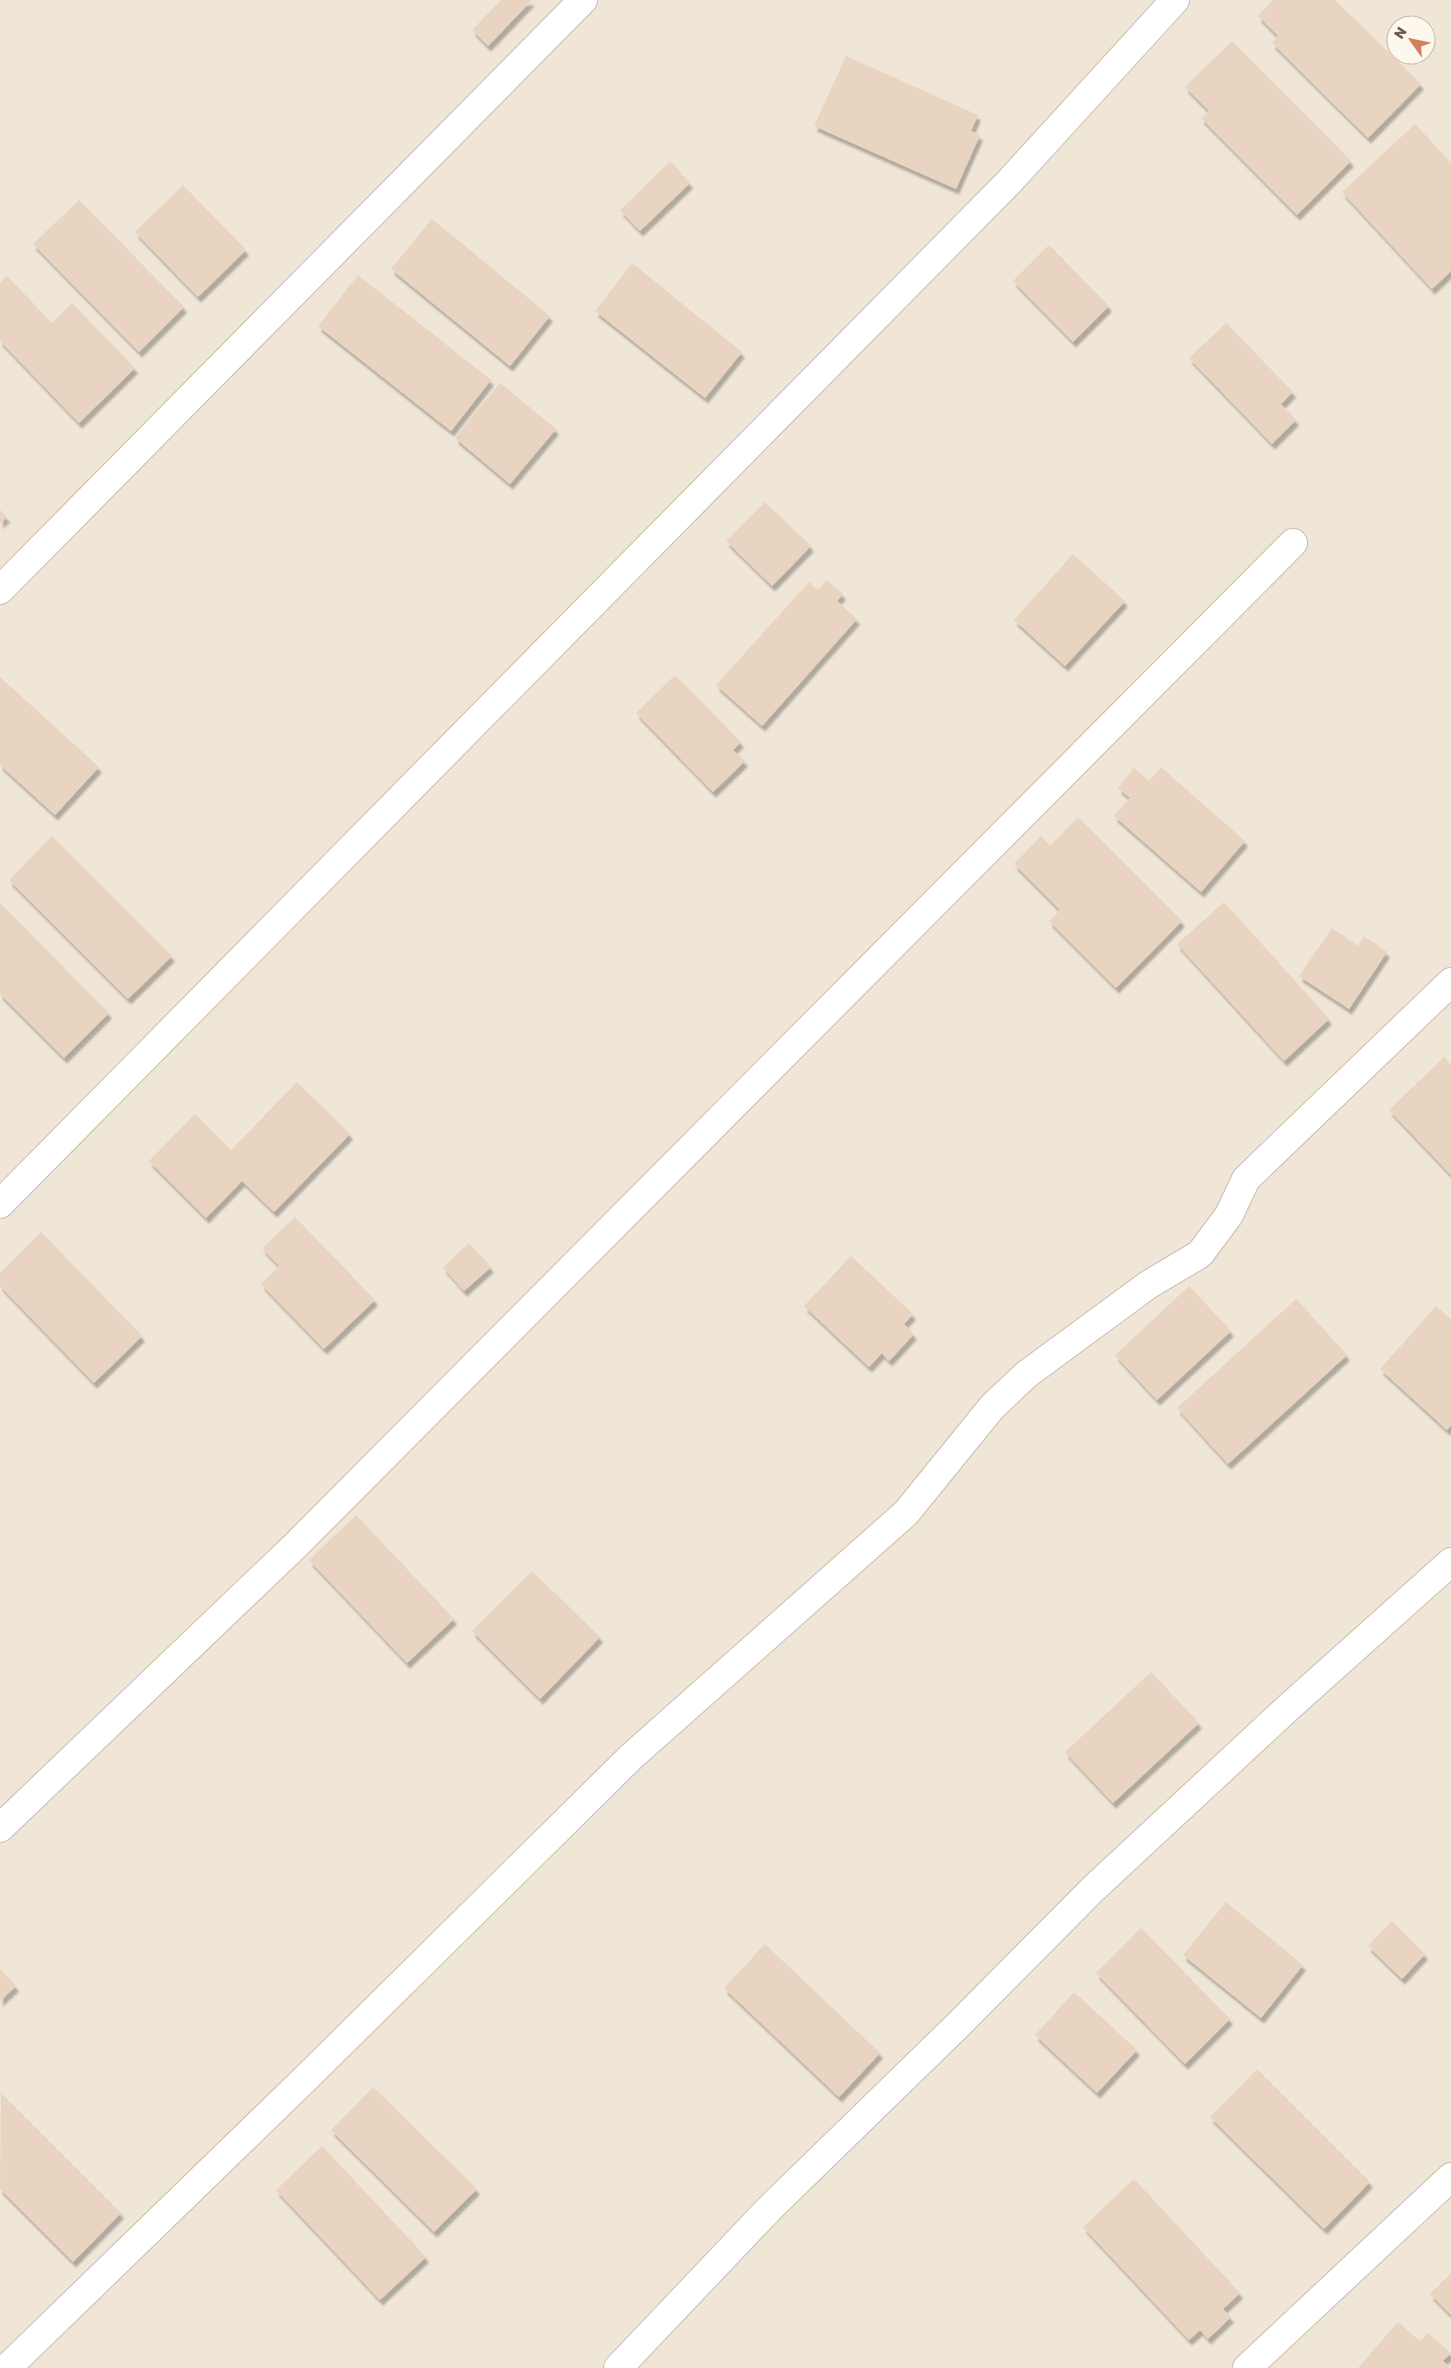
<svg xmlns="http://www.w3.org/2000/svg" width="1451" height="2368" font-family="'Golos Text',sans-serif">
	<style>
		.residential { fill: #f0e6d7; fill-rule: evenodd }
		.building { fill: #e9d4c1; filter: url(#shadow) }
		.lines { fill: none; stroke-linecap: round; stroke-linejoin: round }
		.street-casing { stroke: #cabcaf; stroke-width: 30 }
		.street { stroke: #fff; stroke-width: 28 }
	</style>
	<defs>
		<filter id="shadow"><feDropShadow dx="3" dy="5.5" stdDeviation="1" flood-color="#0004"/></filter>
	</defs>
	<rect width="100%" height="100%" fill="#f9f4e8"/>
	<path class="residential" d="M 0,0 L 1451,0 L 1451,2368 L 0,2368 ZM 1396,25 L 1426,25 L 1426,55 L 1396,55 Z"/>
	<g class="building">
		<path d="M 501,0 L 532,0 L 488,46 L 472,30 Z"/>
		<path d="M 1273,0 L 1335,0 L 1421,84 L 1368,138 L 1272,43 L 1278,36 L 1258,16 Z"/>
		<path d="M 1232,41 L 1351,161 L 1297,215 L 1201,118 L 1209,111 L 1185,87 Z"/>
		<path d="M 846,56 L 978,115 L 971,131 L 980,135 L 956,189 L 814,126 Z"/>
		<path d="M 1415,124 L 1451,163 L 1451,271 L 1432,289 L 1342,192 Z"/>
		<path d="M 670,161 L 690,183 L 640,231 L 620,210 Z"/>
		<path d="M 183,185 L 246,250 L 198,297 L 135,232 Z"/>
		<path d="M 79,200 L 184,307 L 139,352 L 33,244 Z"/>
		<path d="M 432,219 L 550,316 L 510,366 L 391,269 Z"/>
		<path d="M 1049,245 L 1109,306 L 1073,342 L 1013,281 Z"/>
		<path d="M 632,263 L 742,352 L 705,398 L 595,311 Z"/>
		<path d="M 358,275 L 491,380 L 451,431 L 318,326 Z"/>
		<path d="M 7,276 L 52,323 L 72,303 L 135,368 L 79,423 L 0,341 L 0,283 Z"/>
		<path d="M 1226,323 L 1293,392 L 1281,404 L 1296,420 L 1272,444 L 1189,358 Z"/>
		<path d="M 500,383 L 556,429 L 510,484 L 455,438 Z"/>
		<path d="M 765,502 L 811,546 L 772,586 L 726,541 Z"/>
		<path d="M 0,510 L 7,517 L 0,523 Z"/>
		<path d="M 1073,554 L 1125,601 L 1065,666 L 1014,620 Z"/>
		<path d="M 827,580 L 843,594 L 837,601 L 857,619 L 762,726 L 716,685 L 809,582 L 818,590 Z"/>
		<path d="M 675,675 L 741,742 L 733,750 L 745,761 L 713,792 L 636,713 Z"/>
		<path d="M 0,677 L 99,767 L 55,815 L 0,765 Z"/>
		<path d="M 1161,767 L 1245,841 L 1201,892 L 1114,816 L 1130,798 L 1118,788 L 1134,768 L 1149,781 Z"/>
		<path d="M 1078,817 L 1182,921 L 1116,988 L 1049,921 L 1060,910 L 1014,864 L 1041,836 L 1050,846 Z"/>
		<path d="M 52,836 L 172,956 L 128,999 L 9,880 Z"/>
		<path d="M 1224,902 L 1329,1019 L 1284,1061 L 1177,944 Z"/>
		<path d="M 0,903 L 109,1013 L 64,1058 L 0,994 Z"/>
		<path d="M 1332,928 L 1358,946 L 1364,936 L 1387,952 L 1349,1009 L 1299,976 Z"/>
		<path d="M 1444,1057 L 1451,1065 L 1451,1175 L 1389,1110 Z"/>
		<path d="M 297,1082 L 350,1134 L 274,1212 L 242,1181 L 206,1218 L 149,1161 L 195,1114 L 231,1150 Z"/>
		<path d="M 295,1217 L 375,1300 L 324,1349 L 261,1284 L 279,1266 L 262,1248 Z"/>
		<path d="M 41,1232 L 142,1336 L 94,1383 L 0,1286 L 0,1273 Z"/>
		<path d="M 469,1243 L 491,1267 L 464,1291 L 443,1267 Z"/>
		<path d="M 851,1256 L 913,1314 L 904,1324 L 914,1334 L 889,1361 L 882,1353 L 869,1367 L 804,1306 Z"/>
		<path d="M 1189,1286 L 1231,1331 L 1157,1400 L 1115,1355 Z"/>
		<path d="M 1296,1299 L 1347,1355 L 1228,1464 L 1177,1408 Z"/>
		<path d="M 1436,1306 L 1451,1319 L 1451,1425 L 1447,1430 L 1380,1369 Z"/>
		<path d="M 356,1515 L 454,1619 L 407,1663 L 309,1560 Z"/>
		<path d="M 532,1571 L 600,1637 L 540,1699 L 472,1631 Z"/>
		<path d="M 1151,1672 L 1199,1723 L 1113,1803 L 1065,1752 Z"/>
		<path d="M 1226,1902 L 1303,1965 L 1261,2018 L 1183,1955 Z"/>
		<path d="M 1392,1921 L 1425,1954 L 1402,1979 L 1368,1946 Z"/>
		<path d="M 1141,1928 L 1230,2019 L 1185,2064 L 1096,1973 Z"/>
		<path d="M 765,1944 L 880,2053 L 839,2097 L 724,1988 Z"/>
		<path d="M 0,1969 L 16,1986 L 0,2001 Z"/>
		<path d="M 1074,1992 L 1137,2050 L 1097,2093 L 1035,2035 Z"/>
		<path d="M 1257,2069 L 1370,2182 L 1324,2229 L 1210,2117 Z"/>
		<path d="M 373,2087 L 477,2189 L 434,2232 L 331,2130 Z"/>
		<path d="M 1,2093 L 121,2213 L 73,2262 L 0,2189 Z"/>
		<path d="M 322,2146 L 426,2257 L 380,2300 L 276,2190 Z"/>
		<path d="M 1134,2179 L 1240,2293 L 1223,2309 L 1231,2317 L 1208,2339 L 1200,2330 L 1189,2340 L 1083,2227 Z"/>
		<path d="M 1451,2273 L 1451,2315 L 1430,2294 Z"/>
		<path d="M 1398,2322 L 1420,2341 L 1428,2333 L 1451,2353 L 1443,2361 L 1451,2368 L 1358,2368 Z"/>
	</g>
	<g class="lines">
		<g class="street-casing">
			<g id="street">
				<path d="M 0,590 L 583,0"/>
				<path d="M 0,1204 L 1009,182 L 1175,0"/>
				<path d="M 0,1828 L 296,1545 L 1293,543"/>
				<path d="M 7,2368 L 305,2079 L 632,1756 L 906,1513 L 992,1407 L 1027,1374 L 1148,1285 L 1200,1254 L 1229,1215 L 1246,1179 L 1451,982"/>
				<path d="M 618,2368 L 769,2209 L 955,2028 L 1093,1889 L 1290,1706 L 1451,1562"/>
				<path d="M 1247,2368 L 1451,2177"/>
			</g>
		</g>
		<use href="#street" class="street"/>
	</g>
	<g transform="translate(1411 40) rotate(303)"><circle r="24" fill="#fdf8ee" stroke="#c5baae"/>
	<path d="M0-4L9 19L0 12L-9 19Z" fill="#d37f5d"/>
	<text y="-8" font-size="14" font-weight="bold" text-anchor="middle" fill="#705d4f">N</text>
	</g>
</svg>
